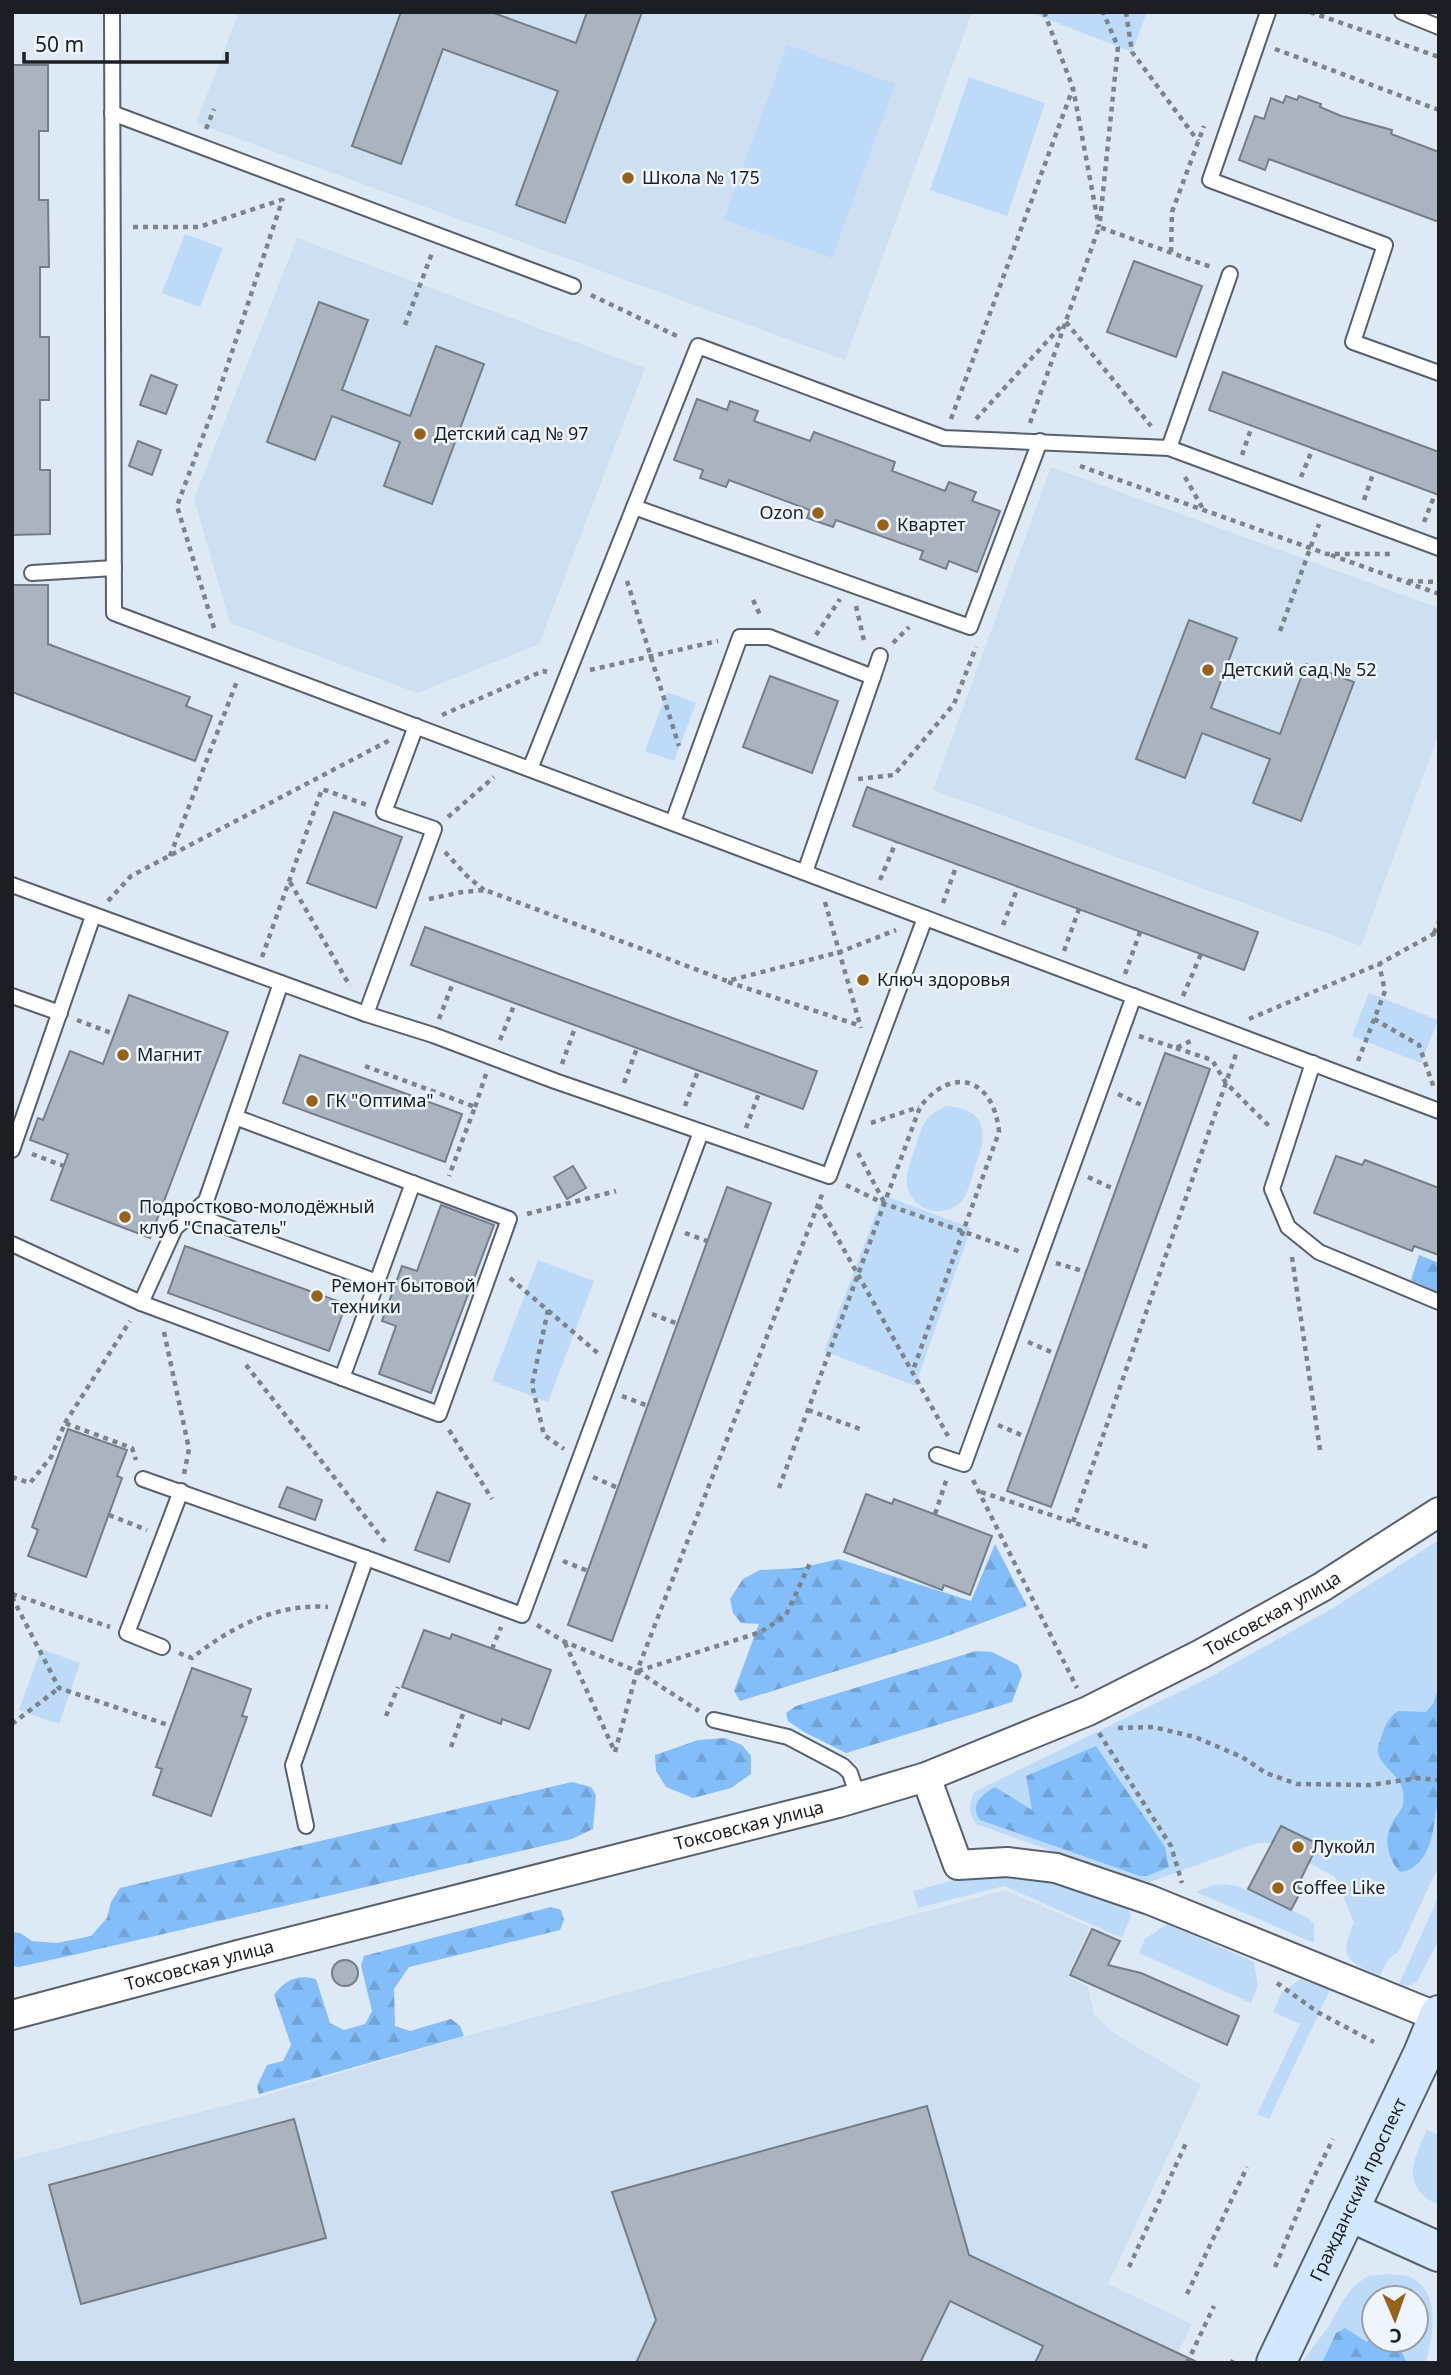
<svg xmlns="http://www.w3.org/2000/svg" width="1451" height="2375" font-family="'Noto Sans',sans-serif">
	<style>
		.built { fill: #cedff2 }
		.green { fill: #bddaf9; fill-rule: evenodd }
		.forest { fill: url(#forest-firs) }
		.building { fill: #a9b4c0; stroke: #737e89; stroke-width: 2 }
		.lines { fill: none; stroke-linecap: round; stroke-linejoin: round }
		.service-casing { stroke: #57616c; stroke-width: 18 }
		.minor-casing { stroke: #57616c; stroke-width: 32 }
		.secondary-casing { stroke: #57616c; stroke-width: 42 }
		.path { stroke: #7c848b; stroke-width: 4.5; stroke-dasharray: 5 5; stroke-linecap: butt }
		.service { stroke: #fff; stroke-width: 14 }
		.minor { stroke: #fff; stroke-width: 28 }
		.secondary { stroke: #d3e8fe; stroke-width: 38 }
		.poi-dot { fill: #976319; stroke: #eef5fd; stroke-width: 2.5 }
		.labels { text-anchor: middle; stroke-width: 5; stroke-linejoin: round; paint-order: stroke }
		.poi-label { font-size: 18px; fill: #1b1f23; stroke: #eef5fd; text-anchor: start }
		.street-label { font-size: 18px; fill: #1b1f23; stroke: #eef5fd }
	</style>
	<defs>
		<pattern id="forest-firs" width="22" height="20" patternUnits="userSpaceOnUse" patternTransform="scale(1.75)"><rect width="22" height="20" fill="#84befa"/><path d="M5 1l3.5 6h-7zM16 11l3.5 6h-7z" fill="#71a3d6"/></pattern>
	</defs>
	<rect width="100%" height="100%" fill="#dde9f5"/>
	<g class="built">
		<path d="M 239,12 L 972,12 L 845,360 L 196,123 Z"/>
		<path d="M 297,238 L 645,368 L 539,644 L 417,693 L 230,623 L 194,499 Z"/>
		<path d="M 1051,467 L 1439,608 L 1439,733 L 1361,946 L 933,790 Z"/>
		<path d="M 1005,1890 L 1090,1927 L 1067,1976 L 1088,1987 L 1094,2015 L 1115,2034 L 1201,2085 L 1108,2284 L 1192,2324 L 1173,2363 L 12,2363 L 12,2160 L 263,2096 L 473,2034 Z"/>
	</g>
	<g class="green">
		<path d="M 1029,12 L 1147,12 L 1132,52 Z"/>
		<path d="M 787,45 L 895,84 L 832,258 L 724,220 Z"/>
		<path d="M 969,77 L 1045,103 L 1007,216 L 930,190 Z"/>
		<path d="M 185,234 L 223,248 L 200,307 L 162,293 Z"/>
		<path d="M 667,692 L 696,703 L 674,761 L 645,751 Z"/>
		<path d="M 1369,993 L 1438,1020 L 1421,1063 L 1352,1036 Z"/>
		<path d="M 946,1106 C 988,1108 988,1136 975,1167 C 972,1177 969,1189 964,1198 C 955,1212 933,1215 921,1206 C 898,1190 908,1169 915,1148 C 918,1140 920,1130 925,1122 C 930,1114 938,1110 946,1106 Z"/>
		<path d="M 883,1195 L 971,1228 L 915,1386 L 824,1351 Z"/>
		<path d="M 538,1260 L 594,1281 L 548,1402 L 492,1381 Z"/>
		<path d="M 1439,1540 L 1439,1865 L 1399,1951 L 1388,1959 L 1380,1976 C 1348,1962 1338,1959 1354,1923 L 1335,1877 L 1309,1863 L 1318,1844 L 1257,1843 L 1145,1884 L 976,1824 C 968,1812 969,1806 974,1792 L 1212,1676 L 1333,1608 Z"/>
		<path d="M 41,1649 L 80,1663 L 59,1724 L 19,1710 Z"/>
		<path d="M 1018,1875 L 1066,1882 L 1126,1900 L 1131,1916 L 1122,1938 L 1004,1886 L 918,1908 L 913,1891 L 969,1876 Z"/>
		<path d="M 1225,1884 L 1237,1886 L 1308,1918 L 1314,1924 L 1314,1943 L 1196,1892 L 1213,1885 Z"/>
		<path d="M 1439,1896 L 1439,1939 L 1417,1982 L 1408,1986 L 1399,1984 Z"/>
		<path d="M 1167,1924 L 1254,1962 L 1258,1986 L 1251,2003 L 1139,1953 L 1145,1939 Z"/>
		<path d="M 1300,1979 L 1330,1990 L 1269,2119 L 1257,2114 L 1300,2024 L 1273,2012 L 1281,1994 Z"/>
		<path d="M 1427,2130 L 1439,2135 L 1439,2205 C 1400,2187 1413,2160 1427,2130 Z"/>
		<path d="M 1390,2274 C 1396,2275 1407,2275 1412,2278 C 1442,2294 1432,2337 1426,2363 L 1301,2363 L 1329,2326 L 1342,2302 L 1354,2286 L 1368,2276 ZM 1374,2298 L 1416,2298 L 1416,2340 L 1374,2340 Z"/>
	</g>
	<g class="forest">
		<path d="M 1419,1255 L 1439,1263 L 1439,1293 L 1411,1280 Z"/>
		<path d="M 995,1544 L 1027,1606 L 939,1639 L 740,1701 L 734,1691 L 759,1624 L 741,1623 L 733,1613 L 730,1599 L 743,1579 L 760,1570 L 800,1568 L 839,1559 L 971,1601 Z"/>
		<path d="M 976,1651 L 992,1652 L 1018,1665 L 1022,1675 L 1012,1702 L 846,1753 L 804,1732 L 788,1721 L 786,1713 L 796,1706 Z"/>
		<path d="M 1439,1687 L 1439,1802 C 1435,1809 1436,1812 1435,1819 C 1432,1841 1425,1869 1400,1872 C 1388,1859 1383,1839 1392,1823 C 1395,1817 1402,1810 1403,1804 C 1408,1777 1382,1770 1378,1753 C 1377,1746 1381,1739 1383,1732 C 1387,1722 1389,1717 1398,1711 L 1426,1712 L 1433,1704 Z"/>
		<path d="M 725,1738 L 742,1745 L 751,1756 L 751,1774 L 731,1788 L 693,1798 L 666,1787 L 656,1771 L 655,1755 L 698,1740 Z"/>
		<path d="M 1096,1746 L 1165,1847 L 1169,1867 L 1147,1876 L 1140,1876 L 980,1820 C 969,1805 982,1794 995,1787 L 1032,1810 L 1026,1776 Z"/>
		<path d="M 572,1782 L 591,1787 L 596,1795 L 593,1829 L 572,1839 L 73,1955 L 19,1967 L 12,1966 L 12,1932 L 20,1933 L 32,1941 L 57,1943 L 91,1936 L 107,1918 L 111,1902 L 120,1888 Z"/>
		<path d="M 551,1907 L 561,1910 L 564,1920 L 560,1930 L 409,1967 L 394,1989 L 395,2026 L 410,2031 L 451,2019 L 460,2026 L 464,2036 L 259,2094 L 257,2086 L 267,2065 L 283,2061 L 291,2045 L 274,1995 C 285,1980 297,1974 316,1979 L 330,2023 L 344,2030 L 365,2024 L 372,2011 L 361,1966 L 364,1956 Z"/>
		<path d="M 1345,2328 L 1367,2342 L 1374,2334 L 1374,2340 L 1396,2340 L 1407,2363 L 1322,2363 L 1336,2333 Z"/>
	</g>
	<g class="building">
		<path d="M 401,12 L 491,12 L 576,43 L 587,12 L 642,12 L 565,223 L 516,205 L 558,91 L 443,49 L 401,164 L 352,146 Z"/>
		<path d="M 12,65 L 48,65 L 48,131 L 39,131 L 39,200 L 48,200 L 49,267 L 40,267 L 40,337 L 49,337 L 49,400 L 40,400 L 40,470 L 50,470 L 50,534 L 12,535 Z"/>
		<path d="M 1286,96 L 1297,100 L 1299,96 L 1321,104 L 1320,107 L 1341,116 L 1392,130 L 1391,134 L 1439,152 L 1439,222 L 1269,159 L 1265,170 L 1239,160 L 1255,116 L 1264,119 L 1271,98 L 1283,103 Z"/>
		<path d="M 1134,261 L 1202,286 L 1176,357 L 1107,332 Z"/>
		<path d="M 319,302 L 368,320 L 342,390 L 410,416 L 436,346 L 484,364 L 432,504 L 384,486 L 400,442 L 332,416 L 315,460 L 267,442 Z"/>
		<path d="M 1223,372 L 1439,452 L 1439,495 L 1209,410 Z"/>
		<path d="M 151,375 L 177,385 L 166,414 L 140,405 Z"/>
		<path d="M 697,399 L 727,410 L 730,401 L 758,411 L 754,421 L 810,441 L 814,432 L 895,462 L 892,471 L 945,491 L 949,482 L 976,492 L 972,501 L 1000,511 L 977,572 L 949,561 L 946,569 L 920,559 L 923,551 L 836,520 L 833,527 L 807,518 L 810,510 L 729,480 L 726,487 L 700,478 L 703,470 L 674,460 Z"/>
		<path d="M 138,441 L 161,450 L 152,475 L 129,466 Z"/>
		<path d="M 12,585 L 48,585 L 48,644 L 190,697 L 186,706 L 212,716 L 195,761 L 12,692 Z"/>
		<path d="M 1189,620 L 1237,638 L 1211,708 L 1280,734 L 1306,664 L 1354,682 L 1301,821 L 1253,803 L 1270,759 L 1202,733 L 1185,778 L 1136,759 Z"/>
		<path d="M 770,676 L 838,701 L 812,773 L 743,747 Z"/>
		<path d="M 867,787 L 1258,932 L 1244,970 L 853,826 Z"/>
		<path d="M 334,812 L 402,837 L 376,908 L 307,883 Z"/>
		<path d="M 425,927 L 817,1071 L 803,1109 L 411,965 Z"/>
		<path d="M 129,995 L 228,1032 L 150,1238 L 51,1200 L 68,1154 L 30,1140 L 38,1118 L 43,1120 L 70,1051 L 103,1064 Z"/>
		<path d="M 1165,1053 L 1210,1069 L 1051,1507 L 1007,1491 Z"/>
		<path d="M 300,1055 L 462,1114 L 445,1162 L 283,1103 Z"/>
		<path d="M 1336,1156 L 1362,1165 L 1365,1160 L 1439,1188 L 1439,1255 L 1414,1246 L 1412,1251 L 1314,1213 Z"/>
		<path d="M 573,1166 L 586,1188 L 567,1199 L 554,1177 Z"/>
		<path d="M 727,1187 L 771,1203 L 612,1641 L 568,1625 Z"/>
		<path d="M 441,1205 L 494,1225 L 431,1393 L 379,1374 L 396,1326 L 382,1321 L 402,1266 L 417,1271 Z"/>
		<path d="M 185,1246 L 346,1304 L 329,1351 L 168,1293 Z"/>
		<path d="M 68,1429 L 127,1450 L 117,1476 L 122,1478 L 86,1577 L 28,1556 L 38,1530 L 32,1527 Z"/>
		<path d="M 287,1487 L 322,1500 L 315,1520 L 279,1507 Z"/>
		<path d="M 437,1492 L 470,1504 L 449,1562 L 415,1550 Z"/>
		<path d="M 866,1494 L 892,1504 L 894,1499 L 992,1536 L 970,1595 L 944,1585 L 942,1590 L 844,1552 Z"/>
		<path d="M 424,1630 L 450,1639 L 452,1634 L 551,1670 L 529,1729 L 502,1719 L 501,1724 L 402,1687 Z"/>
		<path d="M 192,1668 L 251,1689 L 242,1716 L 247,1717 L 211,1816 L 153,1795 L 162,1769 L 156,1767 Z"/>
		<path d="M 1281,1826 L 1318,1844 L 1297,1887 L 1302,1889 L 1291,1910 L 1248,1889 Z"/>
		<path d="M 1092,1929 L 1120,1941 L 1108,1965 L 1141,1973 L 1239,2016 L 1227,2045 L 1070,1975 Z"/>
		<circle cx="345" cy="1973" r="13"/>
		<path d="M 927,2106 L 969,2255 L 1199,2363 L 1035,2363 L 1043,2346 L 950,2301 L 920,2363 L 636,2363 L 656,2320 L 612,2192 Z"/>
		<path d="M 294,2119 L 326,2238 L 81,2304 L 49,2185 Z"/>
	</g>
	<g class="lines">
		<g class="service-casing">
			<g id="service">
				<path d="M 112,12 L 114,613 L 1439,1111"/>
				<path d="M 1268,12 L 1210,180 L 1385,245 L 1353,342 L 1439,373"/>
				<path d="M 1402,12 L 1439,27"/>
				<path d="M 112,113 L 573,286"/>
				<path d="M 1169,448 L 1230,274"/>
				<path d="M 634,507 L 970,627 L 1040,441"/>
				<path d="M 32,573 L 114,568"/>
				<path d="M 873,677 L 880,656"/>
				<path d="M 530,769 L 698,346 L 944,438 L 1169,448 L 1439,548"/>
				<path d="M 673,822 L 740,637 L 769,637 L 873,677 L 805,872"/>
				<path d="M 12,885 L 366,1014 L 433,1035 L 555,1081 L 829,1176 L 925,918"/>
				<path d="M 12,996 L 60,1013"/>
				<path d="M 366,1014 L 434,829 L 384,812 L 416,726"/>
				<path d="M 1313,1063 L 1272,1189 L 1288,1227 L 1319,1252 L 1439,1302"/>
				<path d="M 12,1150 L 93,916"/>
				<path d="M 191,1214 L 377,1282"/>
				<path d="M 12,1244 L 141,1303 L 439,1414 L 509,1219 L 235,1117 L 281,983"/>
				<path d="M 141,1303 L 175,1228 L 206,1201 L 235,1117"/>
				<path d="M 342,1378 L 413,1183"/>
				<path d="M 937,1455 L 964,1464 L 1134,996"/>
				<path d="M 143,1479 L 366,1558 L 522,1615 L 701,1132"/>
				<path d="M 162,1647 L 127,1633 L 181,1491"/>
				<path d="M 714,1720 L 788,1737 L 843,1766 L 850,1773 L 858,1797"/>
				<path d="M 306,1826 L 293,1765 L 366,1558"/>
			</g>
		</g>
		<g class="minor-casing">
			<g id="minor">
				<path d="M 926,1777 L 958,1865 L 1007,1862 L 1056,1868 L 1150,1900 L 1438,2017"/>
				<path id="s1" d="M 12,2015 L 238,1955 L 838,1803 L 926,1777 L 1088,1711 L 1201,1654 L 1322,1587 L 1439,1512"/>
			</g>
		</g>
		<g class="secondary-casing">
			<g id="secondary">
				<path d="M 1348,2211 L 1439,2252"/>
				<path id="s2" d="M 1276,2363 L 1423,2054 L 1439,2015"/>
			</g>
		</g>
		<g class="path">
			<path d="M 1044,12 L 1073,88 L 1099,227"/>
			<path d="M 1126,12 L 1132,52 L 1198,141"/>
			<path d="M 1310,12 L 1439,57"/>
			<path d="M 1275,49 L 1439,110"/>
			<path d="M 206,129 L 214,109"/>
			<path d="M 1100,221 L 1118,47 L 1103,12"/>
			<path d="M 133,227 L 199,227 L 281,200"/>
			<path d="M 1171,252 L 1172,212 L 1204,126"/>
			<path d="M 591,295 L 681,338"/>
			<path d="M 1066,322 L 1151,426"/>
			<path d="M 405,325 L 432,253"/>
			<path d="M 951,419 L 1073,88"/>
			<path d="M 976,419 L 1063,324"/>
			<path d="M 1030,423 L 1099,227 L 1211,267"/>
			<path d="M 1242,455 L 1252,426"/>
			<path d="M 1080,466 L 1327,554 L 1392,554"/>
			<path d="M 1185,477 L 1203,509"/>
			<path d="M 1301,477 L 1313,448"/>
			<path d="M 1364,500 L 1374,471"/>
			<path d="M 1424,522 L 1435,494"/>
			<path d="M 1331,555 L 1439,594"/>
			<path d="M 627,581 L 679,746"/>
			<path d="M 1408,581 L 1439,582"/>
			<path d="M 753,600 L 761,617"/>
			<path d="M 856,606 L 865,645"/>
			<path d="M 214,628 L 177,506 L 211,415 L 283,198"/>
			<path d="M 1280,631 L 1319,524"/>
			<path d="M 816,635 L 840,599"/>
			<path d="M 893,643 L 909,627"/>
			<path d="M 590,670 L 718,641"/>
			<path d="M 442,715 L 543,671 L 547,672"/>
			<path d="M 858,779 L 894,775 L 954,704 L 976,647"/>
			<path d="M 448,817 L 494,777"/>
			<path d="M 445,852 L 467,876 L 484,890"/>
			<path d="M 170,856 L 237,681"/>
			<path d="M 880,880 L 896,842"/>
			<path d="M 290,882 L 350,986"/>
			<path d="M 429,899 L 462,892 L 485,890 L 727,981 L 840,952 L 896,930"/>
			<path d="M 108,901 L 131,876 L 390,740"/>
			<path d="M 825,902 L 861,1028"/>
			<path d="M 943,903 L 957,864"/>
			<path d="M 1003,925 L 1018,887"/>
			<path d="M 1434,933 L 1439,922"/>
			<path d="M 1064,951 L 1079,909"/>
			<path d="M 262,957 L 322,789 L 367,805"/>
			<path d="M 1125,974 L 1140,932"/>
			<path d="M 728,982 L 861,1026"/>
			<path d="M 1183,996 L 1201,954"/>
			<path d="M 439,1019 L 454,980"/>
			<path d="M 1249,1019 L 1379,964 L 1439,931"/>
			<path d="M 1374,1019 L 1419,1045 L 1434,1088"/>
			<path d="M 77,1020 L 114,1034"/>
			<path d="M 1139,1036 L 1176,1048 L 1193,1040"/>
			<path d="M 500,1040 L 515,1003"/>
			<path d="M 1176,1048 L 1212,1060 L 1226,1083 L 1271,1128"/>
			<path d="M 1358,1061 L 1385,991 L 1379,964"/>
			<path d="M 562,1064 L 576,1025"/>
			<path d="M 365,1066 L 475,1107 L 449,1176"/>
			<path d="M 624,1083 L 637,1048"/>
			<path d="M 1118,1094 L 1146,1107"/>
			<path d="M 685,1106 L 698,1071"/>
			<path d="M 475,1107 L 486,1074"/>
			<path d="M 871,1123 L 919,1107"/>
			<path d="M 746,1128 L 759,1093"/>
			<path d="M 858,1153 L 885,1204"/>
			<path d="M 32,1154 L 64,1166"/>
			<path d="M 1088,1177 L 1116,1190"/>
			<path d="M 846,1185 L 885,1204 L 1021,1252"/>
			<path d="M 819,1205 L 948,1436"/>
			<path d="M 527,1214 L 616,1191"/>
			<path d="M 685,1233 L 707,1241"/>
			<path d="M 1292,1257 L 1320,1450"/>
			<path d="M 1056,1263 L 1086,1272"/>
			<path d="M 510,1278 L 599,1354"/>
			<path d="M 548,1310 L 532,1385 L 544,1435 L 564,1449"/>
			<path d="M 652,1314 L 678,1324"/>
			<path d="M 164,1332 L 189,1449 L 184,1474"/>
			<path d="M 1028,1342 L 1056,1354"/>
			<path d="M 246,1365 L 385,1542"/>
			<path d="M 622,1396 L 648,1406"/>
			<path d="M 808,1410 L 860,1429"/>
			<path d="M 65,1423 L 130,1321"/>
			<path d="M 998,1425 L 1026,1437"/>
			<path d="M 449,1430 L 492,1499"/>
			<path d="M 12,1477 L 30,1483 L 51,1457 L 65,1423 L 132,1448 L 136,1460"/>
			<path d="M 593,1477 L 618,1488"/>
			<path d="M 973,1480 L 1077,1688"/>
			<path d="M 779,1488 L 920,1107 C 953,1064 994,1079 999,1132 L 912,1373"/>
			<path d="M 981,1492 L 1151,1548"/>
			<path d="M 935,1514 L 947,1478"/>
			<path d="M 109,1515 L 147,1530"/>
			<path d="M 1073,1522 L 1236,1054"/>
			<path d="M 563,1561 L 588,1571"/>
			<path d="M 12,1594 L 110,1627"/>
			<path d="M 12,1597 L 59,1688 L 171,1726"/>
			<path d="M 537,1625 L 565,1642 L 637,1671 L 699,1711"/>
			<path d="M 565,1643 L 615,1752"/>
			<path d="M 492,1649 L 501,1627"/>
			<path d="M 179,1653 L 192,1658 C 231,1627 277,1603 328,1607"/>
			<path d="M 638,1671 L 761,1632 L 786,1615 L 810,1563"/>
			<path d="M 386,1716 L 398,1687"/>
			<path d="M 12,1724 L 59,1688"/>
			<path d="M 1118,1728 L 1153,1727 L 1195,1737 L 1242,1757 L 1266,1773 L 1297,1784 L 1370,1785 L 1419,1778 L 1439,1780"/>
			<path d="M 1099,1733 L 1171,1846 L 1182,1883"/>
			<path d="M 451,1747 L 464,1711"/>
			<path d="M 615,1752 L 637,1671 L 823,1192"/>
			<path d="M 1277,1983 L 1319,2013 L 1374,2042"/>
			<path d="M 1129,2267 L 1187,2141"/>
			<path d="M 1275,2267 L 1306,2193 L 1333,2139"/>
			<path d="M 1187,2294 L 1247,2167"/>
			<path d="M 1230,2361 L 1234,2363"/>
			<path d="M 1187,2363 L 1214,2306"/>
		</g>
		<use href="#service" class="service"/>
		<use href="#minor" class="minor"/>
		<use href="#secondary" class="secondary"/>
	</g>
	<g class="poi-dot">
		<circle cx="628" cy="178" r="7"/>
		<circle cx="420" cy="434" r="7"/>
		<circle cx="818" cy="513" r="7"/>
		<circle cx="883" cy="525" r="7"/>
		<circle cx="1208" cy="670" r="7"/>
		<circle cx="863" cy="980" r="7"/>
		<circle cx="123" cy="1055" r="7"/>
		<circle cx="312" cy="1101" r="7"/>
		<circle cx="125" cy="1217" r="7"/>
		<circle cx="317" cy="1296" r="7"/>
		<circle cx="1298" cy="1847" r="7"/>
		<circle cx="1278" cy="1888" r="7"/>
	</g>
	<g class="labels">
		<g class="poi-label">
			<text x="642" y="184">Школа № 175</text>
			<text x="434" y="440">Детский сад № 97</text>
			<text x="804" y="519" text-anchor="end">Ozon</text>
			<text x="897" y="531">Квартет</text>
			<text x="1222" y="676">Детский сад № 52</text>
			<text x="877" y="986">Ключ здоровья</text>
			<text x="137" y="1061">Магнит</text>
			<text x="326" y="1107">ГК "Оптима"</text>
			<text x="139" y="1213">Подростково-молодёжный<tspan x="139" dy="21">клуб "Спасатель"</tspan></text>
			<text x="331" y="1292">Ремонт бытовой<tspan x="331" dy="21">техники</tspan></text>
			<text x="1312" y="1853">Лукойл</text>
			<text x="1292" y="1894">Coffee Like</text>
		</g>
		<g class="street-label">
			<text dy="6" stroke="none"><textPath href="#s1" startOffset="1328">Токсовская улица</textPath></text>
			<text dy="6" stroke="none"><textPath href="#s1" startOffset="761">Токсовская улица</textPath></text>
			<text dy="6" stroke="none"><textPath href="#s1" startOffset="194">Токсовская улица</textPath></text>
			<text dy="6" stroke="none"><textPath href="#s2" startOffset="192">Гражданский проспект</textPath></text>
		</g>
	</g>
	<rect width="1451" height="2375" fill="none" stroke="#1b1f23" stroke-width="28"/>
	<g transform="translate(1395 2319) rotate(178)"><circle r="33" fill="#eef5fd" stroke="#9a9fa6" stroke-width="2"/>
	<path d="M0-5L12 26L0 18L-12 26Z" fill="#976319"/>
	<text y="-10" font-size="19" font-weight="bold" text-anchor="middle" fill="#1b1f23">С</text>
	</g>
	<path d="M24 52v10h203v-10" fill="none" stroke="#1b1f23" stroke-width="3.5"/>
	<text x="35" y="52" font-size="21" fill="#1b1f23" stroke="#eef5fd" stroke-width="5" paint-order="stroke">50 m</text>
</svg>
